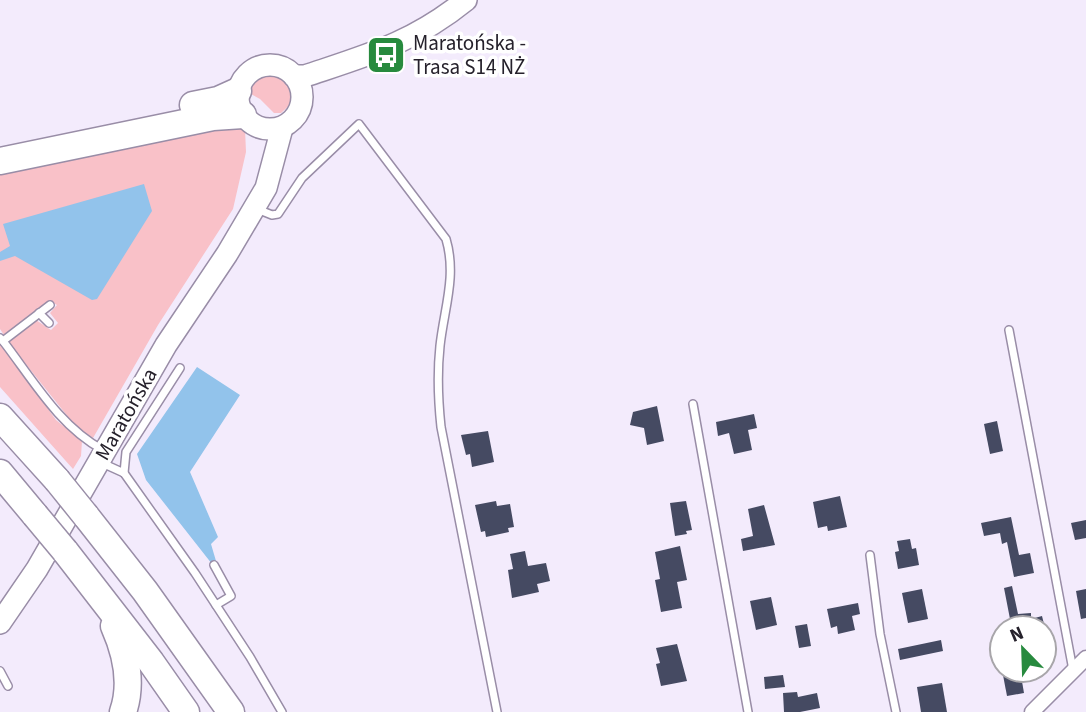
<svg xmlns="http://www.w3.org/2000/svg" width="1086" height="712" font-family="'Source Sans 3',sans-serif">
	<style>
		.green { fill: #f9c1c8 }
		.water { fill: #92c3eb }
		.building { fill: #454a62 }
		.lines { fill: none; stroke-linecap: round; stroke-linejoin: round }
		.lane-casing { stroke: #998da7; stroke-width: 10 }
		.street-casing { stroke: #998da7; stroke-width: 17 }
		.secondary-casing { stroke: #998da7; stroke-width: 24 }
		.highway-casing { stroke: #998da7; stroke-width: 29 }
		.lane { stroke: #fff; stroke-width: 7 }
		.street { stroke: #fff; stroke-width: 14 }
		.secondary { stroke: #fff; stroke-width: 21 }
		.highway { stroke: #fff; stroke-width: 26 }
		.highway-bridge-casing { stroke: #998da7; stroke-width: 29; stroke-linecap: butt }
		.highway-bridge { stroke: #fff; stroke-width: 26 }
		.labels { text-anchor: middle; stroke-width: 7; stroke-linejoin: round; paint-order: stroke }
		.poi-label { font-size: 21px; fill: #25212b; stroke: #fff; text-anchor: start }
		.street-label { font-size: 21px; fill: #25212b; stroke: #fff }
	</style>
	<rect width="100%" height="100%" fill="#f3ebfc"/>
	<g class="green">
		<path d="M 273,73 C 288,77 292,86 294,101 L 281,113 L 274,113 L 260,99 L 249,93 L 257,77 Z"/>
		<path d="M 229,123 L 245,129 L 246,152 L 233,209 L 158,325 L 93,438 L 77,428 L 8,342 L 36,320 L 51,330 L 58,323 L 50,313 L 57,305 L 50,301 L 4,335 L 0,329 L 0,174 Z"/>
		<path d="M 0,342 L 56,420 L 82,441 L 81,456 L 73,469 L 0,387 Z"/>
	</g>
	<g class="water">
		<path d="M 144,184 L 152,211 L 97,299 L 92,300 L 15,256 L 0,261 L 0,252 L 10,246 L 3,224 Z"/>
		<path d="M 197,367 L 240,395 L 190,472 L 218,537 L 211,544 L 216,561 L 212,564 L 146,480 L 137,454 Z"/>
	</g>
	<g class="building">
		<path d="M 657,406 L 664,441 L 647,445 L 644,428 L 630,425 L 633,412 Z"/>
		<path d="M 754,414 L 757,428 L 748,430 L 752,450 L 734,454 L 729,433 L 718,436 L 716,422 Z"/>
		<path d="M 997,421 L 1003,451 L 990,454 L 984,424 Z"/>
		<path d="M 488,431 L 494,462 L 472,467 L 470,454 L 466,455 L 461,435 Z"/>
		<path d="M 840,496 L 847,527 L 828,531 L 827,526 L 818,528 L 813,502 Z"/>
		<path d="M 496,501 L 497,506 L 510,504 L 514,527 L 508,528 L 509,532 L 486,537 L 485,531 L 481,532 L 475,505 Z"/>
		<path d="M 686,501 L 692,530 L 686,531 L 687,534 L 675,536 L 670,503 Z"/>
		<path d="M 764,505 L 775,545 L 743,551 L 741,539 L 753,536 L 748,509 Z"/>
		<path d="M 1011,517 L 1019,555 L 1030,553 L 1034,573 L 1014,577 L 1007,542 L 1002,544 L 1000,533 L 984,536 L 981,523 Z"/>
		<path d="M 1086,520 L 1086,538 L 1075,540 L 1071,523 Z"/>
		<path d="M 910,539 L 912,549 L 916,548 L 919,565 L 898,569 L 895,552 L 899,551 L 897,541 Z"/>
		<path d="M 680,546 L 687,580 L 677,582 L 682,608 L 661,612 L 655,580 L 660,579 L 655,552 Z"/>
		<path d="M 525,551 L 528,566 L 546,563 L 550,581 L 537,584 L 539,592 L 512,598 L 508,570 L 513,569 L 510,554 Z"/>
		<path d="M 1012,586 L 1018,614 L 1031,613 L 1031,619 L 1042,616 L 1045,628 L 1008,628 L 1008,624 L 1018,622 L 1017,617 L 1010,619 L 1004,588 Z"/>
		<path d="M 922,589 L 928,619 L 908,623 L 902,593 Z"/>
		<path d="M 1086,589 L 1086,618 L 1081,619 L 1076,591 Z"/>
		<path d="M 771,597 L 777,625 L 756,630 L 750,601 Z"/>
		<path d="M 858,603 L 860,614 L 852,616 L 855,630 L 838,634 L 837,626 L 831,628 L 827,609 Z"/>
		<path d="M 807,624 L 811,646 L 799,648 L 795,626 Z"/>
		<path d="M 941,640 L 943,651 L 900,660 L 898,649 Z"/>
		<path d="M 677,644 L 687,681 L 661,686 L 656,664 L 660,663 L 656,648 Z"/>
		<path d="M 1002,670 L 1020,670 L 1024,693 L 1007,696 Z"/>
		<path d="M 783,675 L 785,687 L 765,689 L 764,677 Z"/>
		<path d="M 942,683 L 947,712 L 921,712 L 917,687 Z"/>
		<path d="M 797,692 L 798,697 L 817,693 L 820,708 L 800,712 L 784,712 L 783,693 Z"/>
	</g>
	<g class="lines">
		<g class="lane-casing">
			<g id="lane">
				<path d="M 257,209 L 272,215 L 278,214 L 302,178 L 359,124 L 446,239 C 457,276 444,309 440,346 C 437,374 438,399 441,427 L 497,712"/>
				<path d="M 39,313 L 49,323"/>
				<path d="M 1009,330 L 1073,670"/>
				<path d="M 0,338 L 3,341 L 50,305"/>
				<path d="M 3,341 C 33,380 59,426 103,450"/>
				<path d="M 693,404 L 748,712"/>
				<path d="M 102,463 L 124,473 L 195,573 L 250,657 L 282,712"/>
				<path d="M 124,473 L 126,452 L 180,368"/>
				<path d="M 870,555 L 880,634 L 896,712"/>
				<path d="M 214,565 L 231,596 L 216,605"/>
				<path d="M 0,671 L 8,686"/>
			</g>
		</g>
		<g class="street-casing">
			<path id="street" d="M 1032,712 L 1086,658"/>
		</g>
		<g class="secondary-casing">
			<g id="secondary">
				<circle cx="270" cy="97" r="32"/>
				<path d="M 294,76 L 305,76 C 368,55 413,43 466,0"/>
				<path d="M 0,623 L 37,569 L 166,345 L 227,254 L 266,188 L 282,128"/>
			</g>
		</g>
		<g class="highway-casing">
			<g id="highway">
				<path d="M 193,105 L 218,100 L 238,91"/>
				<path d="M 0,161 L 213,117 L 243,115"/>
				<path d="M 0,417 L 57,480"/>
				<path d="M 0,473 L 35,515"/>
				<path d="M 86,516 L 145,591 L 231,712"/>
				<path d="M 65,551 L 151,662 L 186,712"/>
				<path d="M 114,626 C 126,653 133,683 123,712"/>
			</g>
		</g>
		<use href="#lane" class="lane"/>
		<use href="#street" class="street"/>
		<use href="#secondary" class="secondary"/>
		<use href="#highway" class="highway"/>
		<g class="highway-bridge-casing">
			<g id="highway-bridge">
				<path d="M 57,480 L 86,516"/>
				<path d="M 35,515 L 65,551"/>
			</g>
		</g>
		<use href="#highway-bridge" class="highway-bridge"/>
	</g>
	<defs>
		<g id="bus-square" transform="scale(2.0125)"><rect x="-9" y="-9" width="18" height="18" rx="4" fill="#278a3e" stroke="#fff"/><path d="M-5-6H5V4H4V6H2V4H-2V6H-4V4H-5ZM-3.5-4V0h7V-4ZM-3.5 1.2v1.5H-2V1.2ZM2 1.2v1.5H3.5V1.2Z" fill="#fff"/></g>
	</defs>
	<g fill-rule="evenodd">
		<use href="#bus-square" x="386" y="55"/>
	</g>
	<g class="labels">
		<g class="poi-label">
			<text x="413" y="50">Maratońska -<tspan x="413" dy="24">Trasa S14 NŻ</tspan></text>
		</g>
		<g class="street-label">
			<text transform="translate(126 414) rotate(-60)" y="7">Maratońska</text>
		</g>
	</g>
	<g transform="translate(1023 649) rotate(337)"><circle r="33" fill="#ffffff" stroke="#a8a6aa" stroke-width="2"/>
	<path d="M0-5L12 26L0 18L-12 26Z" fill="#278a3e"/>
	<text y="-10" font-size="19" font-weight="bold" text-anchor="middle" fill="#25212b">N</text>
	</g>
</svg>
